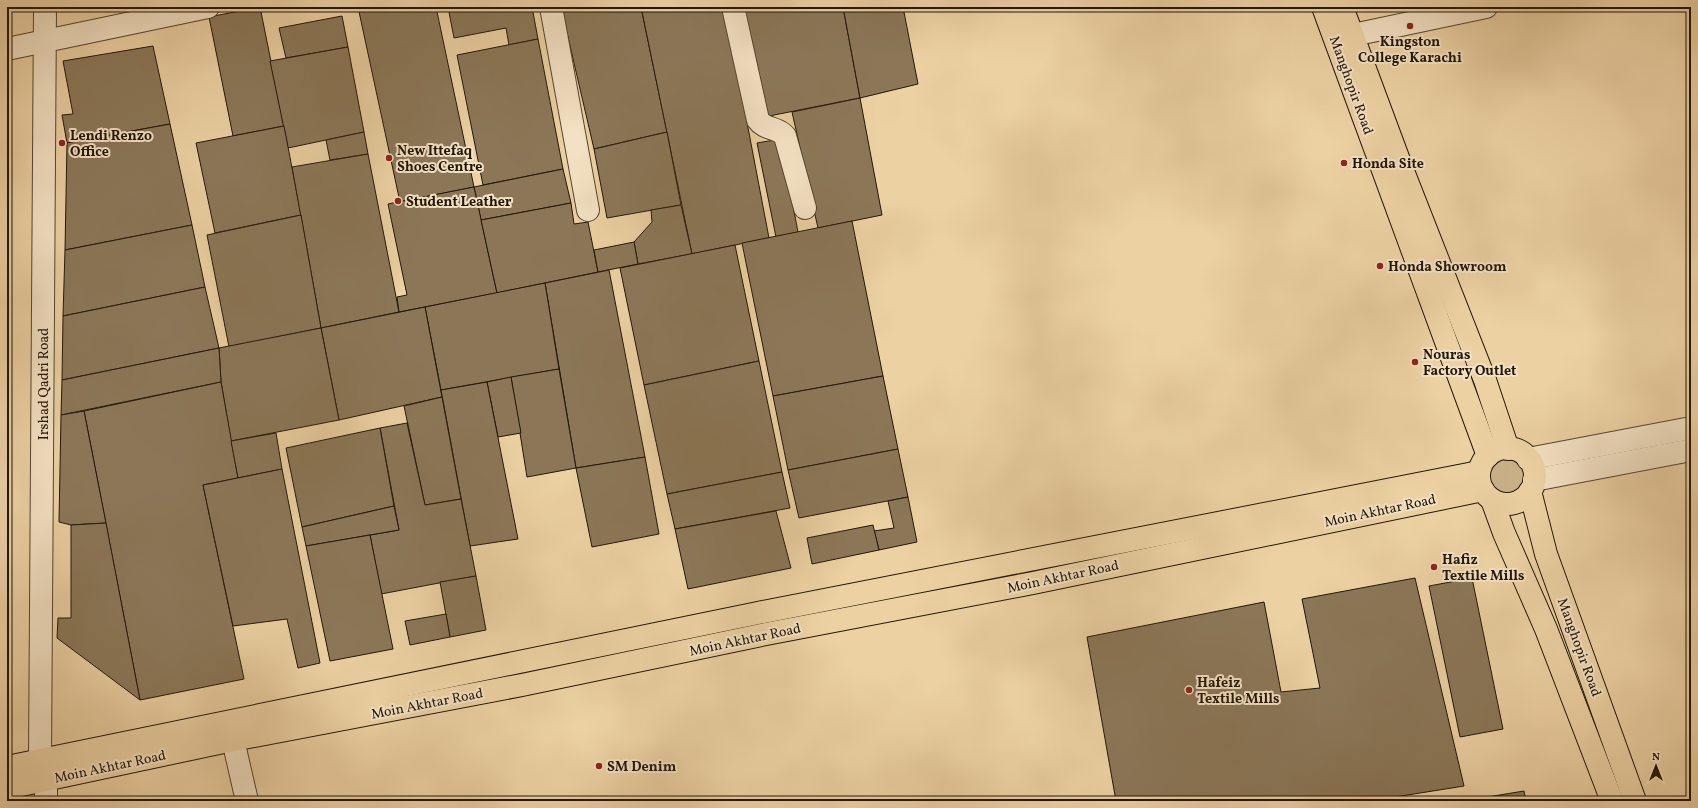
<svg xmlns="http://www.w3.org/2000/svg" width="1698" height="808" font-family="Vollkorn,serif">
	<style>
		.green { fill: #cab188; stroke: #766448 }
		.building { fill: #8b7758; stroke: #221607 }
		.lines { fill: none; stroke-linecap: round; stroke-linejoin: round }
		.minor-casing { stroke: #54452e; stroke-width: 24 }
		.major-casing { stroke: #221607; stroke-width: 24 }
		.minor { stroke: #f3e1c3; stroke-width: 22 }
		.major { stroke: #ecd1a3; stroke-width: 22 }
		.poi-dot { fill: #8f2418; stroke: #f3e1c3; stroke-width: 1.5 }
		.labels { text-anchor: middle; stroke-width: 4; stroke-linejoin: round; paint-order: stroke }
		.poi-label { font-size: 14px; font-weight: bold; fill: #221607; stroke: #f3e1c3; text-anchor: start }
		.street-label { font-size: 14px; fill: #221607; stroke: #f3e1c3 }
	</style>
	<rect width="100%" height="100%" fill="#ecd1a3"/>
	<filter id="stains"><feTurbulence type="fractalNoise" baseFrequency=".005" numOctaves="4"/><feColorMatrix values="0 0 0 0 .2 0 0 0 0 .09 0 0 0 0 .02 0 0 0 .5 -.17"/></filter>
	<radialGradient id="worn" r=".72"><stop offset=".6" stop-color="#630" stop-opacity="0"/><stop offset="1" stop-color="#630" stop-opacity=".3"/></radialGradient>
	<circle class="green" cx="1507" cy="477" r="20"/>
	<g class="building">
		<path d="M 260,7 L 284,126 L 233,136 L 209,17 Z"/>
		<path d="M 358,7 L 436,7 L 474,187 L 400,202 Z"/>
		<path d="M 448,7 L 532,7 L 538,39 L 509,45 L 506,28 L 454,38 Z"/>
		<path d="M 561,7 L 641,7 L 667,132 L 594,149 Z"/>
		<path d="M 641,7 L 725,7 L 769,238 L 692,254 Z"/>
		<path d="M 741,7 L 843,7 L 860,98 L 764,117 Z"/>
		<path d="M 843,7 L 903,7 L 918,84 L 860,98 Z"/>
		<path d="M 342,16 L 348,47 L 286,58 L 279,28 Z"/>
		<path d="M 538,39 L 563,169 L 483,185 L 457,55 Z"/>
		<path d="M 153,46 L 170,124 L 67,143 L 62,115 L 73,114 L 63,61 Z"/>
		<path d="M 348,47 L 364,132 L 288,148 L 270,61 Z"/>
		<path d="M 860,98 L 882,215 L 818,228 L 792,112 Z"/>
		<path d="M 170,124 L 192,225 L 65,250 L 67,143 Z"/>
		<path d="M 284,126 L 301,215 L 215,233 L 196,143 Z"/>
		<path d="M 364,132 L 368,154 L 330,160 L 326,140 Z"/>
		<path d="M 667,132 L 681,205 L 607,218 L 594,149 Z"/>
		<path d="M 780,139 L 798,232 L 776,237 L 757,143 Z"/>
		<path d="M 368,154 L 399,312 L 321,328 L 292,167 Z"/>
		<path d="M 563,169 L 571,203 L 481,220 L 474,187 Z"/>
		<path d="M 474,187 L 497,293 L 399,312 L 397,297 L 407,295 L 388,204 Z"/>
		<path d="M 571,203 L 574,224 L 588,222 L 598,272 L 497,293 L 481,220 Z"/>
		<path d="M 681,205 L 692,254 L 638,264 L 634,242 L 652,222 L 651,210 Z"/>
		<path d="M 301,215 L 321,328 L 229,347 L 207,235 Z"/>
		<path d="M 852,221 L 883,376 L 773,396 L 742,243 Z"/>
		<path d="M 192,225 L 205,287 L 63,316 L 65,250 Z"/>
		<path d="M 634,242 L 638,264 L 598,272 L 594,250 Z"/>
		<path d="M 735,245 L 759,361 L 644,385 L 620,268 Z"/>
		<path d="M 609,270 L 645,457 L 576,468 L 545,283 Z"/>
		<path d="M 545,283 L 559,369 L 441,390 L 425,307 Z"/>
		<path d="M 205,287 L 219,348 L 62,380 L 63,316 Z"/>
		<path d="M 425,307 L 442,397 L 339,420 L 321,328 Z"/>
		<path d="M 321,328 L 339,420 L 231,441 L 221,382 L 219,348 Z"/>
		<path d="M 219,348 L 221,382 L 61,415 L 62,380 Z"/>
		<path d="M 759,361 L 782,472 L 667,494 L 644,385 Z"/>
		<path d="M 559,369 L 576,468 L 527,477 L 511,377 Z"/>
		<path d="M 883,376 L 898,449 L 788,470 L 773,396 Z"/>
		<path d="M 511,377 L 521,433 L 498,437 L 487,382 Z"/>
		<path d="M 221,382 L 238,478 L 203,485 L 244,679 L 140,700 L 84,411 Z"/>
		<path d="M 487,382 L 518,539 L 470,546 L 441,390 Z"/>
		<path d="M 442,397 L 461,499 L 425,505 L 404,406 Z"/>
		<path d="M 84,411 L 106,523 L 71,525 L 59,522 L 61,415 Z"/>
		<path d="M 407,423 L 425,505 L 461,499 L 476,576 L 381,594 L 370,535 L 399,530 L 380,428 Z"/>
		<path d="M 380,428 L 394,506 L 302,527 L 286,448 Z"/>
		<path d="M 276,433 L 282,469 L 238,478 L 231,441 Z"/>
		<path d="M 898,449 L 908,497 L 799,518 L 788,470 Z"/>
		<path d="M 645,457 L 659,534 L 592,547 L 576,468 Z"/>
		<path d="M 282,469 L 320,663 L 298,668 L 287,619 L 233,626 L 203,485 Z"/>
		<path d="M 782,472 L 790,508 L 675,529 L 667,494 Z"/>
		<path d="M 908,497 L 917,542 L 879,550 L 874,531 L 894,528 L 888,501 Z"/>
		<path d="M 394,506 L 399,530 L 306,546 L 302,527 Z"/>
		<path d="M 776,511 L 791,568 L 688,589 L 675,529 Z"/>
		<path d="M 106,523 L 140,700 L 57,638 L 58,618 L 71,618 L 71,525 Z"/>
		<path d="M 873,525 L 879,550 L 812,564 L 807,538 Z"/>
		<path d="M 370,535 L 393,649 L 330,661 L 306,546 Z"/>
		<path d="M 476,576 L 486,630 L 450,637 L 440,582 Z"/>
		<path d="M 1415,578 L 1464,786 L 1370,801 L 1116,801 L 1087,637 L 1264,602 L 1281,692 L 1320,688 L 1302,599 Z"/>
		<path d="M 1472,578 L 1503,729 L 1460,737 L 1429,586 Z"/>
		<path d="M 446,614 L 450,637 L 410,645 L 405,621 Z"/>
		<path d="M 1524,791 L 1526,801 L 1463,801 Z"/>
	</g>
	<g class="lines">
		<g class="minor-casing">
			<g id="minor">
				<path d="M 551,7 L 588,210"/>
				<path d="M 733,7 L 758,120 C 765,130 778,127 785,136 L 805,208"/>
				<path d="M 1353,35 L 1486,7"/>
				<path d="M 7,49 L 208,7"/>
				<path d="M 1528,459 L 1691,428"/>
				<path d="M 1534,480 L 1691,450"/>
				<path d="M 233,740 L 247,801"/>
				<path d="M 40,761 L 45,7"/>
				<path d="M 46,780 L 46,801"/>
			</g>
		</g>
		<g class="major-casing">
			<g id="major">
				<path d="M 1323,7 L 1488,456"/>
				<path d="M 1342,7 L 1403,171 L 1485,380 L 1508,449"/>
				<circle cx="1507" cy="476" r="28"/>
				<path d="M 1530,491 L 1546,554 L 1635,801"/>
				<path d="M 1492,500 L 1504,533 L 1546,629 L 1612,801"/>
				<path d="M 7,767 L 758,613 L 1479,472"/>
				<path d="M 7,788 L 233,740 L 522,685 L 766,634 L 1033,583 L 1483,490"/>
			</g>
		</g>
		<use href="#minor" class="minor"/>
		<use href="#major" class="major"/>
	</g>
	<g class="poi-dot">
		<circle cx="1410" cy="26" r="4"/>
		<circle cx="62" cy="143" r="4"/>
		<circle cx="389" cy="158" r="4"/>
		<circle cx="1344" cy="163" r="4"/>
		<circle cx="398" cy="201" r="4"/>
		<circle cx="1380" cy="266" r="4"/>
		<circle cx="1415" cy="362" r="4"/>
		<circle cx="1434" cy="567" r="4"/>
		<circle cx="1189" cy="690" r="4"/>
		<circle cx="599" cy="766" r="4"/>
	</g>
	<g class="labels">
		<g class="poi-label">
			<text x="1410" y="46" text-anchor="middle">Kingston<tspan x="1410" dy="16">College Karachi</tspan></text>
			<text x="70" y="140">Lendi Renzo<tspan x="70" dy="16">Office</tspan></text>
			<text x="397" y="155">New Ittefaq<tspan x="397" dy="16">Shoes Centre</tspan></text>
			<text x="1352" y="168">Honda Site</text>
			<text x="406" y="206">Student Leather</text>
			<text x="1388" y="271">Honda Showroom</text>
			<text x="1423" y="359">Nouras<tspan x="1423" dy="16">Factory Outlet</tspan></text>
			<text x="1442" y="564">Hafiz<tspan x="1442" dy="16">Textile Mills</tspan></text>
			<text x="1197" y="687">Hafeiz<tspan x="1197" dy="16">Textile Mills</tspan></text>
			<text x="607" y="771">SM Denim</text>
		</g>
		<g class="street-label">
			<text transform="translate(1352 85) rotate(70)" y="5">Manghopir Road</text>
			<text transform="translate(43 384) rotate(-90)" y="5">Irshad Qadri Road</text>
			<text transform="translate(1380 510) rotate(-12)" y="5">Moin Akhtar Road</text>
			<text transform="translate(1063 576) rotate(-12)" y="5">Moin Akhtar Road</text>
			<text transform="translate(745 639) rotate(-12)" y="5">Moin Akhtar Road</text>
			<text transform="translate(1580 647) rotate(70)" y="5">Manghopir Road</text>
			<text transform="translate(427 703) rotate(-11)" y="5">Moin Akhtar Road</text>
			<text transform="translate(110 766) rotate(-12)" y="5">Moin Akhtar Road</text>
		</g>
	</g>
	<rect width="1698" height="808" fill="none" stroke="#ecd1a3" stroke-width="24"/>
	<rect x="8" y="8" width="1682" height="792" fill="none" stroke="#221607" stroke-width="2"/>
	<rect x="12" y="12" width="1674" height="784" fill="none" stroke="#221607"/>
	<g transform="translate(1656 766)" stroke="#f3e1c3" stroke-width="3" paint-order="stroke">
	<path d="M0-3L7 15L0 10L-7 15Z" fill="#221607"/>
	<text y="-6" font-size="11" font-weight="bold" text-anchor="middle" fill="#221607">N</text>
	</g>
	<rect width="100%" height="100%" filter="url(#stains)"/>
	<rect width="100%" height="100%" fill="url(#worn)"/>
</svg>
